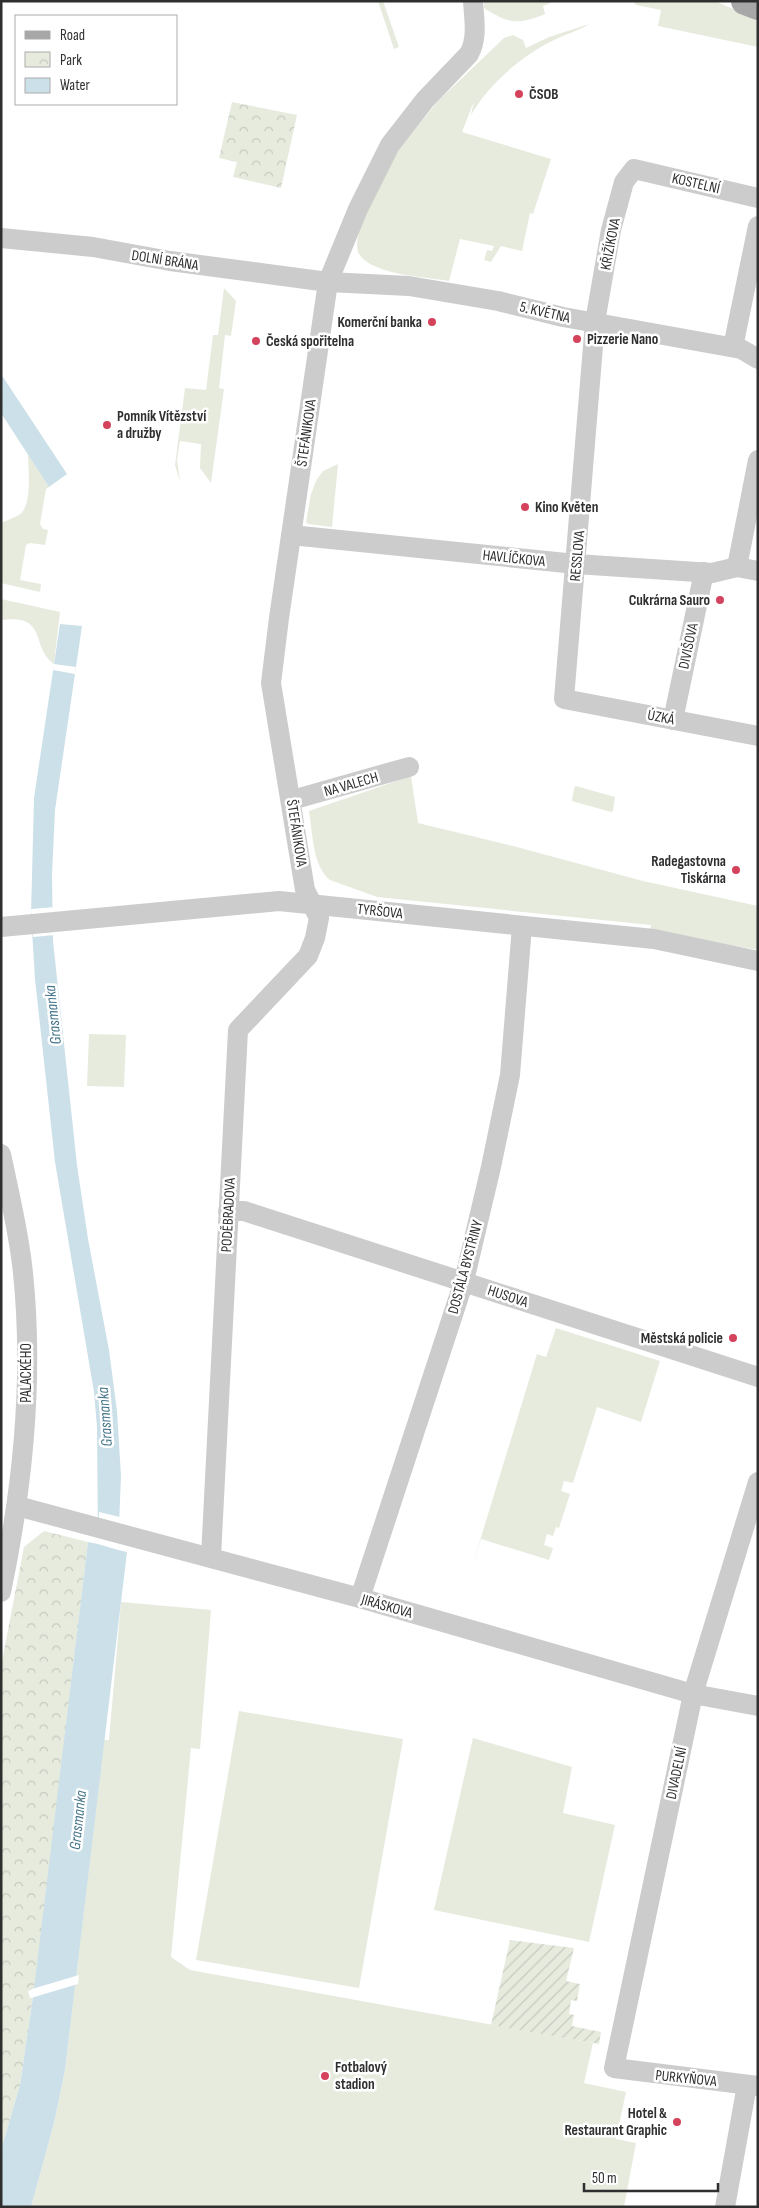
<svg xmlns="http://www.w3.org/2000/svg" width="759" height="2208" font-family="'Sofia Sans Condensed',sans-serif">
	<style>
		.grass { fill: #e6ebde }
		.park { fill: url(#park-crowns) }
		.garden { fill: url(#garden-furrows) }
		.water { fill: #cce0e9 }
		.pier { fill: #fff }
		.lines { fill: none; stroke-linecap: round; stroke-linejoin: round }
		.street { stroke: #ccc; stroke-width: 20 }
		.primary { stroke: #a7a7a7; stroke-width: 28 }
		.poi-dot { fill: #d5425b; stroke: #fff; stroke-width: 2 }
		.labels { text-anchor: middle; stroke-width: 5; stroke-linejoin: round; paint-order: stroke }
		.poi-label { font-size: 15px; font-weight: bold; fill: #2f2f2f; stroke: #fff; text-anchor: start }
		.street-label { font-size: 15px; fill: #2f2f2f; stroke: #fff }
		.water-label { font-size: 16px; font-style: italic; fill: #44758a; stroke: #fff }
	</style>
	<defs>
		<pattern id="park-crowns" width="20" height="18" patternUnits="userSpaceOnUse" patternTransform="scale(1.25)"><rect width="20" height="18" fill="#e6ebde"/><path d="M2 6a3 3 0 1 1 6 0M12 15a3 3 0 1 1 6 0" fill="none" stroke="#c6cabf"/></pattern>
		<pattern id="garden-furrows" width="10" height="10" patternUnits="userSpaceOnUse" patternTransform="scale(1.25)"><rect width="10" height="10" fill="#e6ebde"/><path d="M-1 1l2-2M0 10L10 0M9 11l2-2" fill="none" stroke="#c6cabf"/></pattern>
	</defs>
	<rect width="100%" height="100%" fill="#fff"/>
	<g class="grass">
		<path d="M 378,1 L 383,1 L 399,47 L 394,49 Z"/>
		<path d="M 484,1 L 556,1 L 543,6 L 545,14 C 518,25 509,24 484,8 Z"/>
		<path d="M 633,1 L 715,1 L 758,20 L 758,47 L 658,26 L 661,10 L 636,5 Z"/>
		<path d="M 589,24 C 579,31 565,34 554,40 C 521,56 489,84 471,115 L 474,101 L 462,132 L 551,159 L 533,214 L 530,213 L 522,251 L 501,246 L 491,262 L 484,260 L 487,250 L 492,251 L 494,246 L 460,239 L 449,281 C 427,277 368,275 358,252 C 356,244 358,235 360,228 L 391,161 L 402,145 L 439,100 L 504,38 L 513,35 L 523,40 L 526,48 L 549,37 Z"/>
		<path d="M 224,288 L 236,301 L 231,336 L 225,335 L 219,388 L 224,389 L 211,483 L 200,468 L 201,444 L 180,441 L 177,460 L 180,482 L 175,465 L 185,388 L 206,390 L 213,335 L 218,335 Z"/>
		<path d="M 28,454 L 49,487 L 46,489 L 40,524 L 43,529 L 48,530 L 45,545 L 30,543 L 26,545 L 20,580 L 41,584 L 40,592 L 1,583 L 1,523 C 7,520 14,518 19,515 C 33,506 28,469 28,454 Z"/>
		<path d="M 338,464 L 332,527 L 308,524 L 306,522 L 311,494 L 316,481 L 323,471 Z"/>
		<path d="M 1,599 L 60,612 L 54,664 C 30,647 49,614 1,620 Z"/>
		<path d="M 411,776 L 418,823 L 513,846 L 643,881 L 758,906 L 758,950 L 650,931 L 651,925 L 377,897 L 330,880 C 312,865 313,834 309,811 Z"/>
		<path d="M 576,786 L 615,797 L 613,811 L 611,812 L 572,801 L 574,788 Z"/>
		<path d="M 89,1034 L 126,1035 L 124,1087 L 87,1086 Z"/>
		<path d="M 556,1328 L 660,1361 L 641,1422 L 597,1407 L 573,1483 L 564,1481 L 561,1491 L 570,1494 L 559,1528 L 556,1527 L 553,1536 L 547,1534 L 544,1545 L 553,1548 L 549,1560 L 481,1539 L 471,1570 L 537,1354 L 546,1357 Z"/>
		<path d="M 121,1602 L 211,1610 L 200,1749 L 191,1748 L 171,1957 L 190,1970 L 593,2043 L 584,2083 L 626,2092 L 616,2139 L 636,2143 L 624,2207 L 31,2207 L 54,2123 L 65,2070 L 104,1740 L 109,1740 Z"/>
		<path d="M 239,1711 L 403,1739 L 359,1988 L 196,1960 Z"/>
		<path d="M 473,1738 L 572,1767 L 563,1813 L 615,1825 L 589,1942 L 434,1910 Z"/>
	</g>
	<g class="park">
		<path d="M 232,102 L 297,115 L 281,188 L 233,177 L 237,162 L 219,158 Z"/>
		<path d="M 44,1531 L 88,1542 L 39,1957 L 34,1989 L 28,1991 L 30,1998 L 33,1997 L 20,2085 L 1,2150 L 1,1666 L 24,1547 Z"/>
	</g>
	<path class="garden" d="M 510,1940 L 574,1948 L 566,1981 L 580,1984 L 577,2001 L 571,2000 L 569,2014 L 574,2015 L 572,2026 L 601,2032 L 599,2044 L 491,2025 Z"/>
	<g class="water">
		<path d="M 1,374 L 67,474 L 49,487 L 1,413 Z"/>
		<path d="M 60,624 L 82,626 L 55,810 L 52,875 L 53,941 L 77,1165 L 88,1239 L 109,1350 L 117,1411 L 121,1476 L 118,1550 L 127,1552 L 65,2070 L 54,2123 L 31,2207 L 1,2207 L 1,2150 L 20,2085 L 33,1997 L 88,1542 L 98,1544 L 97,1427 L 94,1392 L 55,1162 L 35,979 L 31,914 L 34,798 Z"/>
	</g>
	<g class="pier">
		<path d="M 54,664 L 76,667 L 75,674 L 53,670 Z"/>
		<path d="M 55,907 L 55,935 L 33,937 L 31,909 Z"/>
		<path d="M 99,1512 L 120,1517 L 118,1550 L 98,1544 Z"/>
		<path d="M 79,1975 L 78,1984 L 31,1998 L 32,1989 Z"/>
	</g>
	<g class="lines">
		<g class="street">
			<path d="M 758,198 L 634,169 L 624,182 L 611,230 L 595,322 L 564,699 L 758,736"/>
			<path d="M 1,238 L 93,247 L 170,261 L 328,282 L 409,286 L 498,301 L 563,317 L 741,349 L 758,359"/>
			<path d="M 733,347 L 758,226"/>
			<path d="M 291,535 L 576,564 L 712,573 L 737,567 L 758,571"/>
			<path d="M 737,567 L 758,460"/>
			<path d="M 673,720 L 704,572"/>
			<path d="M 292,800 L 409,767"/>
			<path d="M 1,927 L 279,901 L 654,939 L 758,961"/>
			<path d="M 1,1154 C 9,1193 19,1232 23,1273 C 34,1380 23,1487 1,1592"/>
			<path d="M 228,1211 L 244,1211 L 758,1377"/>
			<path d="M 758,1482 L 693,1694 L 614,2068 L 758,2086"/>
			<path d="M 17,1506 L 360,1598 L 693,1694 L 758,1706"/>
			<path d="M 211,1557 L 238,1030 L 308,956 L 315,938 L 319,918 L 305,890 L 271,683 L 279,618 L 328,282 L 358,209 L 390,145 L 425,100 L 469,54 C 478,38 474,19 473,1"/>
			<path d="M 360,1598 L 464,1281 L 491,1167 L 510,1075 L 522,926"/>
			<path d="M 725,2207 L 747,2085"/>
		</g>
		<path class="primary" d="M 745,1 L 758,6"/>
	</g>
	<g class="poi-dot">
		<circle cx="519" cy="94" r="5"/>
		<circle cx="432" cy="322" r="5"/>
		<circle cx="577" cy="339" r="5"/>
		<circle cx="256" cy="341" r="5"/>
		<circle cx="107" cy="425" r="5"/>
		<circle cx="525" cy="507" r="5"/>
		<circle cx="720" cy="600" r="5"/>
		<circle cx="736" cy="870" r="5"/>
		<circle cx="733" cy="1338" r="5"/>
		<circle cx="325" cy="2076" r="5"/>
		<circle cx="677" cy="2122" r="5"/>
	</g>
	<g class="labels">
		<g class="poi-label">
			<text x="529" y="99">ČSOB</text>
			<text x="422" y="327" text-anchor="end">Komerční banka</text>
			<text x="587" y="344">Pizzerie Nano</text>
			<text x="266" y="346">Česká spořitelna</text>
			<text x="117" y="421">Pomník Vítězství<tspan x="117" dy="17">a družby</tspan></text>
			<text x="535" y="512">Kino Květen</text>
			<text x="710" y="605" text-anchor="end">Cukrárna Sauro</text>
			<text x="726" y="866" text-anchor="end">Radegastovna<tspan x="726" dy="17">Tiskárna</tspan></text>
			<text x="723" y="1343" text-anchor="end">Městská policie</text>
			<text x="335" y="2072">Fotbalový<tspan x="335" dy="17">stadion</tspan></text>
			<text x="667" y="2118" text-anchor="end">Hotel &amp;<tspan x="667" dy="17">Restaurant Graphic</tspan></text>
		</g>
		<g class="street-label">
			<text transform="translate(696 183) rotate(13)" y="5">KOSTELNÍ</text>
			<text transform="translate(610 244) rotate(-79)" y="5">KŘIŽÍKOVA</text>
			<text transform="translate(165 260) rotate(9)" y="5">DOLNÍ BRÁNA</text>
			<text transform="translate(545 312) rotate(13)" y="5">5. KVĚTNA</text>
			<text transform="translate(306 433) rotate(-82)" y="5">ŠTEFÁNIKOVA</text>
			<text transform="translate(577 556) rotate(-85)" y="5">RESSLOVA</text>
			<text transform="translate(514 558) rotate(6)" y="5">HAVLÍČKOVA</text>
			<text transform="translate(688 646) rotate(-78)" y="5">DIVIŠOVA</text>
			<text transform="translate(661 717) rotate(11)" y="5">ÚZKÁ</text>
			<text transform="translate(351 784) rotate(-16)" y="5">NA VALECH</text>
			<text transform="translate(297 833) rotate(81)" y="5">ŠTEFÁNIKOVA</text>
			<text transform="translate(380 911) rotate(6)" y="5">TYRŠOVA</text>
			<text transform="translate(228 1215) rotate(-87)" y="5">PODĚBRADOVA</text>
			<text transform="translate(465 1267) rotate(-75)" y="5">DOSTÁLA BYSTŘINY</text>
			<text transform="translate(508 1296) rotate(18)" y="5">HUSOVA</text>
			<text transform="translate(26 1373) rotate(-90)" y="5">PALACKÉHO</text>
			<text transform="translate(387 1606) rotate(16)" y="5">JIRÁSKOVA</text>
			<text transform="translate(676 1773) rotate(-78)" y="5">DIVADELNÍ</text>
			<text transform="translate(686 2078) rotate(6)" y="5">PURKYŇOVA</text>
		</g>
		<g class="water-label">
			<text transform="translate(52 1015) rotate(-96)" y="6">Grasmanka</text>
			<text transform="translate(104 1417) rotate(-94)" y="6">Grasmanka</text>
			<text transform="translate(77 1820) rotate(-84)" y="6">Grasmanka</text>
		</g>
	</g>
	<rect width="759" height="2208" fill="none" stroke="#2f2f2f" stroke-width="5"/>
	<rect x="15" y="15" width="162" height="90" fill="#ffffff" stroke="#acacac"/>
	<rect x="25" y="31" width="25" height="8" fill="#a7a7a7" stroke="#acacac"/>
	<text x="60" y="40" font-size="15" fill="#2f2f2f">Road</text>
	<rect x="25" y="52" width="25" height="15" fill="url(#park-crowns)" stroke="#acacac"/>
	<text x="60" y="65" font-size="15" fill="#2f2f2f">Park</text>
	<rect x="25" y="78" width="25" height="15" fill="#cce0e9" stroke="#acacac"/>
	<text x="60" y="90" font-size="15" fill="#2f2f2f">Water</text>
	<path d="M584 2183v8h134v-8" fill="none" stroke="#2f2f2f" stroke-width="2.5"/>
	<text x="592" y="2183" font-size="15" fill="#2f2f2f" stroke="#ffffff" stroke-width="4" paint-order="stroke">50 m</text>
</svg>
